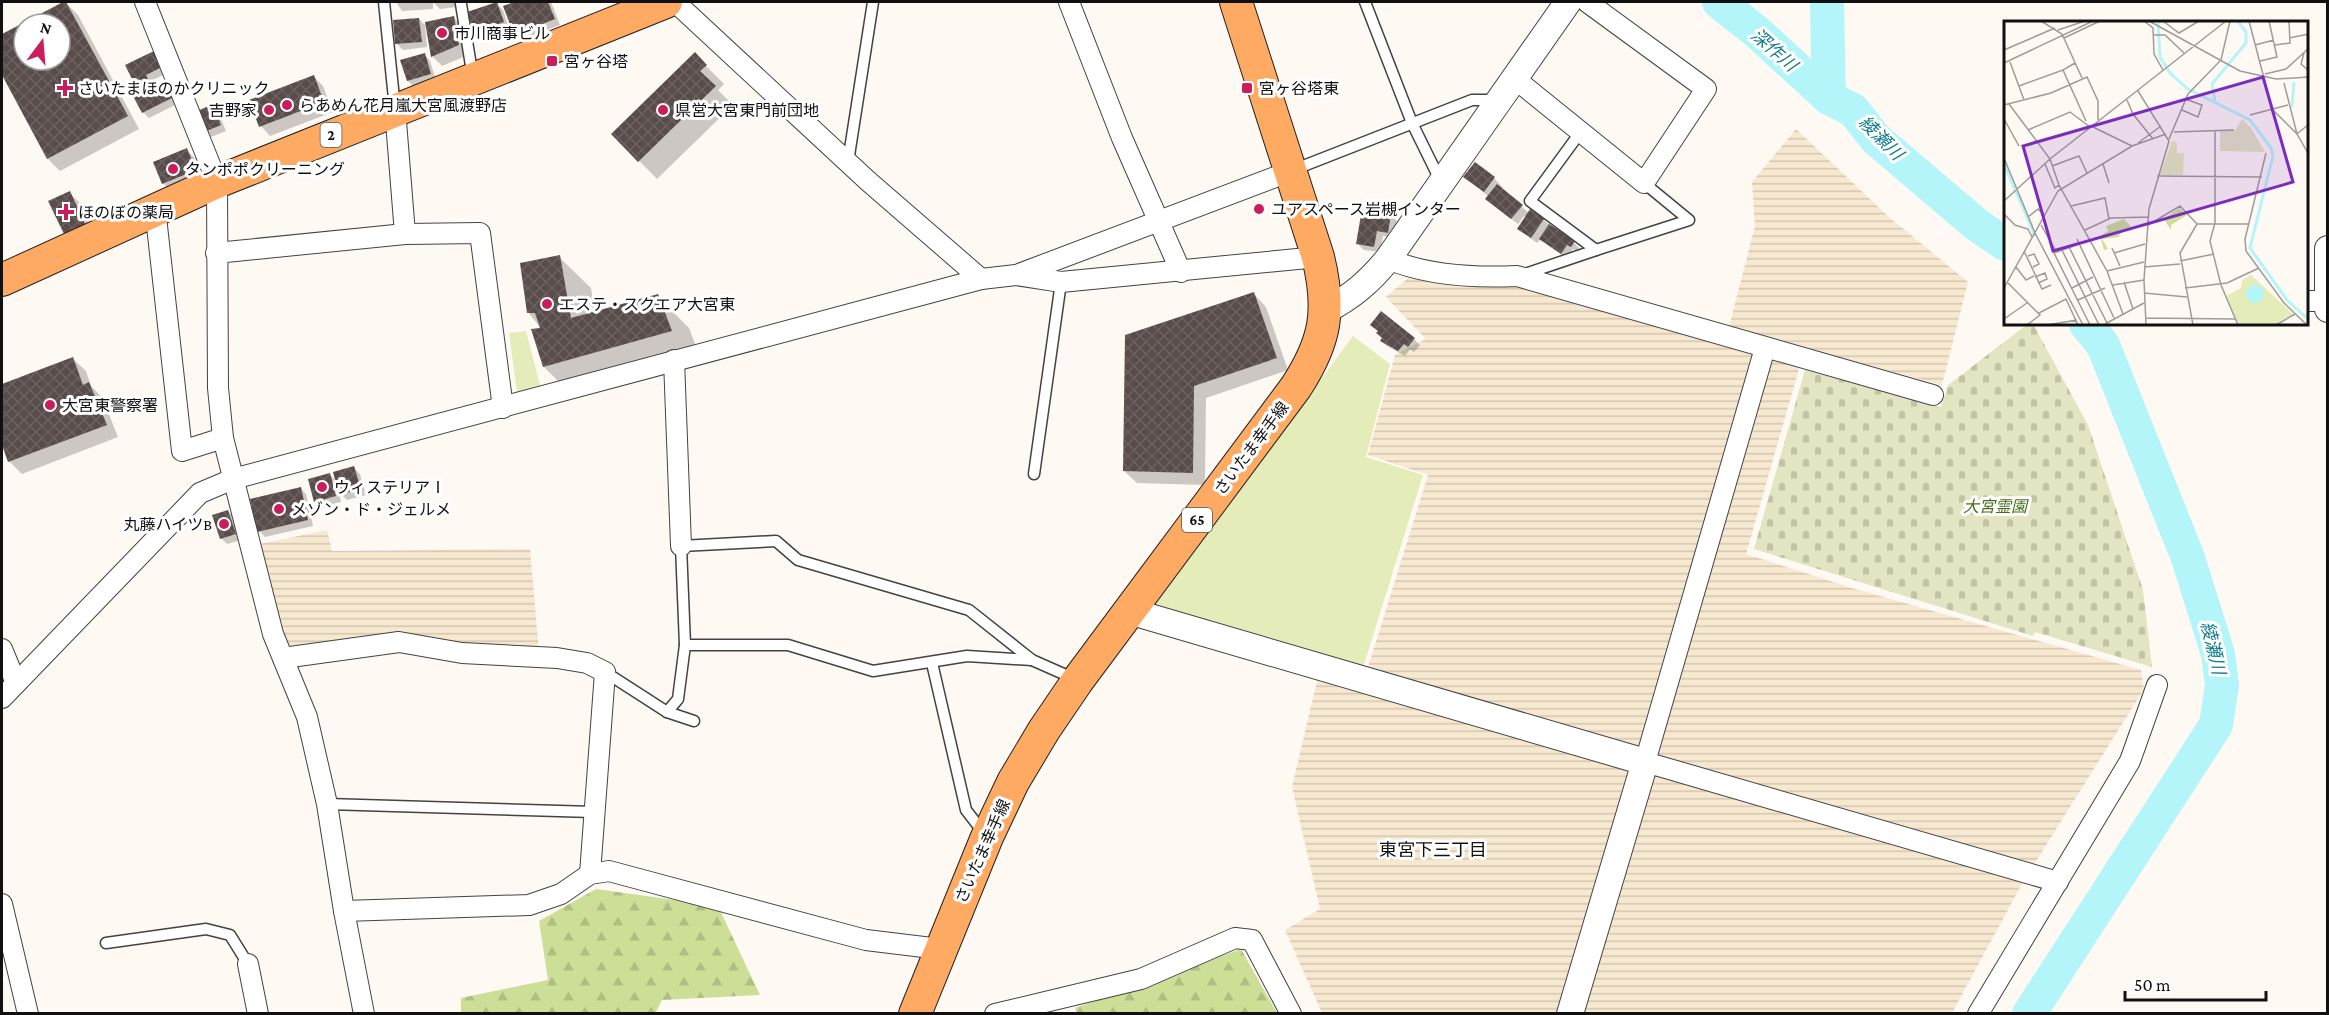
<svg xmlns="http://www.w3.org/2000/svg" width="2329" height="1015" font-family="'Crimson Pro','Noto Sans JP',serif">
	<style>
		.farmland { fill: url(#farmland-rules) }
		.green { fill: #e4edb9 }
		.forest { fill: url(#forest-firs) }
		.cemetery { fill: url(#cemetery-stones) }
		.shadow { fill: #0003; fill-rule: evenodd }
		.lines { fill: none; stroke-linecap: round; stroke-linejoin: round }
		.river { stroke: #b4f5fa; stroke-width: 34 }
		.building { fill: url(#building-cross-hatch); fill-rule: evenodd }
		.service-casing { stroke: #434343; stroke-width: 13 }
		.minor-casing { stroke: #434343; stroke-width: 22 }
		.tertiary-casing { stroke: #434343; stroke-width: 28 }
		.primary-casing { stroke: #212121; stroke-width: 34 }
		.service { stroke: #fff; stroke-width: 10 }
		.minor { stroke: #fff; stroke-width: 20 }
		.tertiary { stroke: #fff; stroke-width: 26 }
		.primary { stroke: #ffaa63; stroke-width: 32 }
		.poi-dot { fill: #ca1e5a; stroke: #fff; stroke-width: 2 }
		.labels { text-anchor: middle; stroke-width: 6; stroke-linejoin: round; paint-order: stroke }
		.shield { fill: #fff; stroke: #585858; stroke-width: 1.5 }
		.shield-label { font-size: 15px; font-weight: bold; fill: #101010 }
		.poi-label { font-size: 16px; fill: #101010; stroke: #fff; text-anchor: start }
		.street-label { font-size: 16px; fill: #101010; stroke: #fff }
		.park-label { font-size: 16px; font-style: italic; fill: #456d1b; stroke: #fff }
		.water-label { font-size: 18px; font-style: italic; fill: #0f7c8c; stroke: #fff }
		.neighbourhood-label { font-size: 18px; fill: #101010; stroke: #fff }
		.inset-river { fill: none; stroke: #b4f5fa; stroke-width: 3 }
		.inset-road { fill: none; stroke: #9f9c98; stroke-width: 1.5 }
		.view { fill: #7b2cbf; fill-opacity: 0.15; stroke: #7b2cbf; stroke-width: 3 }
		.inset-edge { fill: none; stroke: #101010; stroke-width: 3 }
	</style>
	<defs>
		<pattern id="farmland-rules" width="6" height="5" patternUnits="userSpaceOnUse" patternTransform="scale(1.5)"><rect width="6" height="5" fill="#f7e8d0"/><path d="M0 2.5h6" fill="none" stroke="#d3c6b2"/></pattern>
		<pattern id="forest-firs" width="22" height="20" patternUnits="userSpaceOnUse" patternTransform="scale(1.5)"><rect width="22" height="20" fill="#cddf97"/><path d="M5 1l3.5 6h-7zM16 11l3.5 6h-7z" fill="#afbe81"/></pattern>
		<pattern id="cemetery-stones" width="16" height="16" patternUnits="userSpaceOnUse" patternTransform="scale(1.5)"><rect width="16" height="16" fill="#e3e4c1"/><path d="M2 7V4a2 2 0 0 1 4 0v3zM10 15v-3a2 2 0 0 1 4 0v3z" fill="#c2c3a5"/></pattern>
		<pattern id="building-cross-hatch" width="8" height="8" patternUnits="userSpaceOnUse" patternTransform="scale(1.5)"><rect width="8" height="8" fill="#594d4b"/><path d="M0 0l8 8M0 8l8-8" fill="none" stroke="#6c6261"/></pattern>
	</defs>
	<rect width="100%" height="100%" fill="#fff9f3"/>
	<g class="farmland">
		<path d="M 1796,129 L 1890,218 L 1968,282 L 1942,385 L 1805,348 L 1746,554 L 1852,588 L 2141,670 L 2144,689 L 2023,882 L 1952,1013 L 1322,1013 L 1285,930 L 1320,909 L 1292,787 L 1317,681 L 1360,693 L 1428,475 L 1368,455 L 1395,355 L 1426,339 L 1386,297 L 1408,278 L 1544,288 L 1728,331 L 1755,226 L 1752,182 Z"/>
		<path d="M 327,530 L 332,551 L 530,549 L 539,653 L 459,649 L 289,654 L 255,545 Z"/>
	</g>
	<g class="green">
		<path d="M 526,331 L 541,389 L 517,392 L 509,333 Z"/>
		<path d="M 1353,336 L 1390,364 L 1366,457 L 1423,475 L 1363,668 L 1153,607 Z"/>
	</g>
	<g class="forest">
		<path d="M 596,889 L 718,906 L 760,995 L 662,1000 L 655,1014 L 461,1013 L 461,998 L 548,980 L 539,921 Z"/>
		<path d="M 1241,949 L 1277,1013 L 1077,1014 L 1075,1008 Z"/>
	</g>
	<path class="cemetery" d="M 2028,324 L 2033,324 L 2088,425 L 2143,590 L 2152,667 L 2035,632 L 2033,636 L 1754,549 L 1805,370 L 1941,407 L 1948,385 Z"/>
	<g class="shadow">
		<path d="M 65,2 L 78,15 L 139,129 L 60,171 L 48,159 L 2,72 L 2,36 ZM 24,24 L 60,24 L 60,60 L 24,60 Z"/>
		<path d="M 396,2 L 465,2 L 465,6 L 440,9 L 433,2 L 433,9 L 402,11 Z"/>
		<path d="M 518,2 L 551,2 L 560,25 L 521,40 L 515,34 L 505,7 Z"/>
		<path d="M 497,4 L 503,10 L 509,28 L 481,37 L 475,31 Z"/>
		<path d="M 454,18 L 463,27 L 468,55 L 442,66 L 433,57 L 427,23 Z"/>
		<path d="M 419,19 L 425,25 L 427,47 L 403,50 L 397,44 Z"/>
		<path d="M 154,53 L 167,73 L 151,81 L 154,87 L 165,81 L 179,103 L 149,118 L 143,112 L 144,92 L 136,85 L 127,66 Z"/>
		<path d="M 424,54 L 430,61 L 436,80 L 414,87 L 408,81 Z"/>
		<path d="M 695,55 L 724,84 L 718,90 L 733,105 L 657,179 L 613,134 Z"/>
		<path d="M 314,77 L 323,86 L 333,112 L 270,136 L 261,126 Z"/>
		<path d="M 212,106 L 218,112 L 226,131 L 211,137 L 205,131 Z"/>
		<path d="M 186,150 L 196,159 L 204,179 L 172,193 L 163,183 Z"/>
		<path d="M 1475,164 L 1494,178 L 1503,188 L 1502,190 L 1529,213 L 1531,211 L 1574,243 L 1580,249 L 1577,252 L 1573,249 L 1567,259 L 1541,239 L 1537,243 L 1525,234 L 1519,228 L 1526,218 L 1524,216 L 1518,224 L 1493,205 L 1489,197 L 1465,177 Z"/>
		<path d="M 69,193 L 79,202 L 94,234 L 75,242 L 65,233 Z"/>
		<path d="M 1391,215 L 1397,221 L 1394,238 L 1383,236 L 1380,252 L 1364,250 L 1358,244 Z"/>
		<path d="M 559,257 L 591,288 L 595,313 L 657,296 L 689,328 L 702,362 L 575,398 L 544,367 L 542,330 L 528,312 Z"/>
		<path d="M 1254,294 L 1266,307 L 1288,370 L 1206,398 L 1205,485 L 1137,483 L 1124,471 Z"/>
		<path d="M 1383,338 L 1414,339 L 1420,345 L 1414,352 L 1410,349 L 1405,356 L 1387,346 L 1382,341 Z"/>
		<path d="M 73,359 L 86,371 L 91,386 L 102,397 L 118,437 L 22,474 L 10,462 L 2,440 L 2,386 Z"/>
		<path d="M 354,468 L 360,474 L 366,495 L 347,500 L 339,492 L 341,502 L 322,507 L 315,501 L 330,475 L 338,483 Z"/>
		<path d="M 300,488 L 306,494 L 313,526 L 265,537 L 259,531 Z"/>
		<path d="M 228,511 L 234,517 L 241,540 L 227,544 L 221,538 Z"/>
	</g>
	<g class="lines">
		<g class="river">
			<path d="M 1719,2 L 1758,33 L 1829,98 L 1853,110 L 1876,139 L 1977,225 L 2005,244"/>
			<path d="M 1827,2 L 1829,98"/>
			<path d="M 2029,1014 L 2216,725 L 2222,685 L 2218,654 L 2188,558 L 2103,345 L 2086,324"/>
		</g>
	</g>
	<g class="building">
		<path d="M 63,2 L 66,2 L 128,116 L 47,159 L 2,75 L 2,34 ZM 24,24 L 60,24 L 60,60 L 24,60 Z"/>
		<path d="M 497,2 L 504,22 L 474,32 L 467,12 Z"/>
		<path d="M 514,2 L 548,2 L 555,19 L 514,35 L 503,6 Z"/>
		<path d="M 454,16 L 459,45 L 431,57 L 425,22 Z"/>
		<path d="M 419,18 L 422,42 L 395,44 L 393,20 Z"/>
		<path d="M 154,51 L 162,67 L 146,75 L 148,79 L 135,85 L 125,65 Z"/>
		<path d="M 695,52 L 707,65 L 700,71 L 716,86 L 638,162 L 611,134 Z"/>
		<path d="M 425,53 L 431,74 L 407,81 L 400,60 Z"/>
		<path d="M 314,75 L 324,102 L 259,127 L 249,100 Z"/>
		<path d="M 166,79 L 174,97 L 142,113 L 133,96 Z"/>
		<path d="M 213,104 L 221,125 L 204,132 L 195,112 Z"/>
		<path d="M 187,148 L 196,170 L 162,184 L 153,162 Z"/>
		<path d="M 1475,162 L 1495,177 L 1484,192 L 1463,177 Z"/>
		<path d="M 1497,184 L 1523,205 L 1511,219 L 1485,199 Z"/>
		<path d="M 70,191 L 85,224 L 64,234 L 48,201 Z"/>
		<path d="M 1362,209 L 1391,214 L 1388,233 L 1377,231 L 1374,247 L 1356,244 Z"/>
		<path d="M 1530,209 L 1544,219 L 1531,238 L 1517,229 Z"/>
		<path d="M 1549,224 L 1575,241 L 1571,247 L 1567,245 L 1561,254 L 1539,239 Z"/>
		<path d="M 560,255 L 571,318 L 658,294 L 672,331 L 543,367 L 531,329 L 540,328 L 535,313 L 527,313 L 520,263 Z"/>
		<path d="M 1254,292 L 1277,358 L 1194,386 L 1193,473 L 1123,471 L 1125,335 Z"/>
		<path d="M 1381,311 L 1415,338 L 1408,347 L 1404,344 L 1398,351 L 1380,341 L 1382,338 L 1376,333 L 1378,331 L 1370,325 Z"/>
		<path d="M 73,357 L 83,385 L 89,382 L 107,425 L 8,462 L 2,445 L 2,384 Z"/>
		<path d="M 354,466 L 361,489 L 339,495 L 333,472 Z"/>
		<path d="M 330,473 L 336,496 L 314,502 L 308,479 Z"/>
		<path d="M 301,487 L 308,520 L 257,532 L 250,499 Z"/>
		<path d="M 228,510 L 236,534 L 220,539 L 212,515 Z"/>
	</g>
	<g class="lines">
		<g class="service-casing">
			<g id="service">
				<path d="M 384,2 L 395,108"/>
				<path d="M 1365,2 L 1412,123 L 1441,182"/>
				<path d="M 461,4 L 473,78"/>
				<path d="M 848,162 L 873,2"/>
				<path d="M 1293,170 L 1472,100 L 1498,100"/>
				<path d="M 1596,250 L 1689,220 L 1644,183"/>
				<path d="M 1522,275 L 1596,250 L 1530,201 L 1582,130"/>
				<path d="M 1034,474 L 1061,282"/>
				<path d="M 685,645 L 788,645 L 873,671 L 967,656 L 1032,660"/>
				<path d="M 932,663 L 966,810 L 983,832"/>
				<path d="M 605,672 L 667,712 L 694,721"/>
				<path d="M 667,712 L 678,699 L 685,645 L 681,546 L 776,541 L 798,560 L 969,610 L 1032,660 L 1075,679"/>
				<path d="M 327,804 L 593,812"/>
				<path d="M 106,943 L 206,929 L 230,935 L 248,964"/>
			</g>
		</g>
		<g class="minor-casing">
			<g id="minor">
				<path d="M 145,2 L 217,182 L 218,388 L 223,438 L 273,634 L 307,717 L 327,804 L 344,911 L 364,1014"/>
				<path d="M 675,2 L 868,181 L 981,279"/>
				<path d="M 1069,2 L 1122,138 L 1181,272"/>
				<path d="M 1514,78 L 1644,183 L 1706,89 L 1587,2"/>
				<path d="M 395,109 L 405,234"/>
				<path d="M 155,208 L 182,451 L 223,438"/>
				<path d="M 216,253 L 405,234 L 480,233 L 503,408"/>
				<path d="M 1388,259 C 1428,276 1475,278 1517,276 L 1933,395"/>
				<path d="M 1019,274 L 1291,171"/>
				<path d="M 2306,301 L 2328,301"/>
				<path d="M 1765,348 L 1645,762 L 2058,882"/>
				<path d="M 674,360 L 681,546"/>
				<path d="M 2,649 L 16,683"/>
				<path d="M 283,658 L 399,642 L 462,653 L 557,658 L 587,663 L 605,672 L 590,874"/>
				<path d="M 2,698 L 200,493 L 233,479 L 981,279 L 1016,275 L 1061,282 L 1318,257"/>
				<path d="M 2,904 L 28,1014"/>
				<path d="M 344,911 L 529,905 L 561,894 L 590,874 L 609,871 L 866,940 L 940,949"/>
				<path d="M 248,964 L 258,1014"/>
				<path d="M 995,1014 L 1141,979 L 1235,938 L 1252,940 L 1291,1014"/>
				<path d="M 1978,1014 L 2130,761 L 2157,685"/>
			</g>
		</g>
		<g class="tertiary-casing">
			<g id="tertiary">
				<path d="M 2328,249 L 2328,309"/>
				<path d="M 1326,310 C 1352,297 1370,281 1388,259 L 1568,2"/>
				<path d="M 1129,611 L 1645,762 L 1570,1014"/>
			</g>
		</g>
		<g class="primary-casing">
			<g id="primary">
				<path d="M 2,280 L 217,182 L 666,2"/>
				<path d="M 915,1014 L 987,837 L 1013,782 L 1044,730 L 1078,680 L 1296,387 C 1326,341 1331,310 1318,257 L 1236,2"/>
			</g>
		</g>
		<use href="#service" class="service"/>
		<use href="#minor" class="minor"/>
		<use href="#tertiary" class="tertiary"/>
		<use href="#primary" class="primary"/>
	</g>
	<g class="poi-dot">
		<circle cx="442" cy="33" r="6"/>
		<rect x="546" y="55" width="12" height="12" rx="3"/>
		<path d="M62 79h6v6h6v6h-6v6h-6v-6h-6v-6h6z"/>
		<rect x="1241" y="82" width="12" height="12" rx="3"/>
		<circle cx="287" cy="105" r="6"/>
		<circle cx="269" cy="110" r="6"/>
		<circle cx="663" cy="110" r="6"/>
		<circle cx="173" cy="169" r="6"/>
		<circle cx="1259" cy="209" r="6"/>
		<path d="M63 203h6v6h6v6h-6v6h-6v-6h-6v-6h6z"/>
		<circle cx="547" cy="304" r="6"/>
		<circle cx="50" cy="405" r="6"/>
		<circle cx="322" cy="487" r="6"/>
		<circle cx="279" cy="509" r="6"/>
		<circle cx="224" cy="524" r="6"/>
	</g>
	<g class="labels">
		<g class="shield">
			<rect x="320.5" y="123" width="21" height="24" rx="4.5"/>
			<rect x="1182" y="508" width="30" height="24" rx="4.5"/>
		</g>
		<g class="shield-label">
			<text x="331" y="140">2</text>
			<text x="1197" y="525">65</text>
		</g>
		<g class="poi-label">
			<text x="454" y="39">市川商事ビル</text>
			<text x="564" y="67">宮ヶ谷塔</text>
			<text x="78" y="94">さいたまほのかクリニック</text>
			<text x="1259" y="94">宮ヶ谷塔東</text>
			<text x="299" y="111">らあめん花月嵐大宮風渡野店</text>
			<text x="257" y="116" text-anchor="end">吉野家</text>
			<text x="675" y="116">県営大宮東門前団地</text>
			<text x="185" y="175">タンポポクリーニング</text>
			<text x="1271" y="215">ユアスペース岩槻インター</text>
			<text x="78" y="218">ほのぼの薬局</text>
			<text x="559" y="310">エステ・スクエア大宮東</text>
			<text x="62" y="411">大宮東警察署</text>
			<text x="334" y="493">ウィステリアⅠ</text>
			<text x="291" y="515">メゾン・ド・ジェルメ</text>
			<text x="212" y="530" text-anchor="end">丸藤ハイツB</text>
		</g>
		<g class="street-label">
			<text transform="translate(1251 448) rotate(-53)" y="6">さいたま幸手線</text>
			<text transform="translate(982 851) rotate(-66)" y="6">さいたま幸手線</text>
		</g>
		<g class="park-label">
			<text x="1995" y="512">大宮霊園</text>
		</g>
		<g class="water-label">
			<text transform="translate(1774 50) rotate(41)" y="6">深作川</text>
			<text transform="translate(1881 138) rotate(45)" y="6">綾瀬川</text>
			<text transform="translate(2213 648) rotate(77)" y="6">綾瀬川</text>
		</g>
		<g class="neighbourhood-label">
			<text x="1433" y="856">東宮下三丁目</text>
		</g>
	</g>
	<g transform="translate(2004 21)">
		<rect width="304" height="304" fill="#fff9f3"/>
		<path d="M 168,120 L 173,122 L 173,132 L 180,132 L 179,154 L 156,154 ZM 247,254 L 289,293 L 270,304 L 235,304 L 222,275 L 237,267 L 238,259 Z" fill="#e4edb9"/>
		<path d="M 175,187 L 183,194 L 167,204 L 167,209 L 160,198 ZM 120,198 L 127,206 L 117,209 L 115,216 L 98,218 L 104,228 L 100,229 L 96,215 L 104,210 L 102,205 Z" fill="#cddf97"/>
		<path d="M 238,98 L 247,107 L 261,131 L 216,130 L 216,110 L 231,110 Z" fill="#e3e4c1"/>
		<path d="M242 273a9 9 0 1 1 18 0a9 9 0 1 1-18 0Z" fill="#b4f5fa"/>
		<path class="inset-river" d="M 154,0 L 156,36 L 167,53 L 184,68 L 246,99 L 267,127 L 269,135 L 246,227 L 283,279 L 305,299M 211,81 L 208,63 L 242,22 L 242,11 L 234,0M 288,86 L 290,61M 0,143 L 31,215"/>
		<path class="inset-road" d="M 37,0 L 58,13 L 78,57M 140,0 L 149,7 L 150,33 L 159,49M 145,0 L 236,50 L 272,58 L 305,56M 159,0 L 175,12 L 195,0M 245,0 L 268,88 L 293,113 L 305,134M 54,9 L 81,0M 150,14 L 161,14 L 180,32M 60,17 L 96,0M 285,17 L 305,13M 251,24 L 270,19M 271,24 L 286,22 L 285,0M 0,29 L 51,7M 300,32 L 297,43 L 305,50M 256,40 L 273,36 L 265,0M 6,41 L 20,79M 0,42 L 89,0M 71,42 L 59,49 L 82,100M 261,53 L 282,48 L 305,27M 280,62 L 293,113 L 305,103M 15,65 L 59,49M 134,70 L 165,120 L 145,188 L 140,259 L 142,304M 123,79 L 129,93 L 149,118M 5,83 L 46,138 L 55,164 L 103,250 L 119,293M 0,84 L 47,72 L 83,56 L 94,80 L 94,99M 178,89 L 194,96 L 198,84 L 181,78M 246,94 L 284,84M 0,98 L 15,125M 89,106 L 128,125M 24,109 L 66,91 L 86,106M 211,109 L 211,202 L 206,220 L 217,264 L 234,304M 170,111 L 230,109M 165,118 L 184,73 L 217,39 L 226,0M 134,122 L 157,105M 262,132 L 241,218 L 242,230 L 280,282 L 303,304M 0,137 L 31,212 L 79,304M 41,143 L 51,167 L 55,164M 99,143 L 105,162M 48,145 L 75,135 L 83,152M 153,155 L 258,156M 0,180 L 46,138 L 222,0M 67,185 L 101,177 L 105,198M 0,193 L 11,204 L 24,208 L 28,216M 24,196 L 34,188 L 41,195M 193,203 L 244,203M 37,204 L 52,230M 144,204 L 176,185 L 193,203M 81,209 L 107,197 L 144,196M 73,218 L 110,297M 75,223 L 50,232 L 86,304M 65,226 L 103,302M 108,227 L 116,245M 58,229 L 95,304M 20,230 L 38,268 L 47,264M 110,232 L 141,223M 24,235 L 30,233 L 35,243 L 29,246M 176,240 L 210,233M 12,246 L 22,259 L 30,255M 140,246 L 176,243M 103,250 L 140,241M 31,256 L 41,252 L 43,258 L 34,262M 120,261 L 129,288M 4,262 L 36,294 L 23,304M 109,264 L 140,259M 0,267 L 54,170 L 128,125 L 162,113M 68,267 L 89,256M 181,267 L 223,262 L 255,247M 140,272 L 183,276M 74,279 L 101,267M 35,292 L 62,278 L 74,304M 141,297 L 231,298M 0,298 L 23,282M 101,303 L 140,282M 43,304 L 73,299M 189,304 L 176,232 L 193,203M 272,304 L 291,293"/>
		<path class="view" d="M 259,56 L 289,161 L 49,230 L 19,125 Z"/>
		<rect width="304" height="304" class="inset-edge"/>
	</g>
	<rect width="2329" height="1015" fill="none" stroke="#101010" stroke-width="6"/>
	<g transform="translate(42 42) rotate(16)"><circle r="28" fill="#ffffff" stroke="#9f9f9f" stroke-width="1.5"/>
	<path d="M0-4.5L10 22L0 15L-10 22Z" fill="#ca1e5a"/>
	<text y="-9" font-size="16" font-weight="bold" text-anchor="middle" fill="#101010">N</text>
	</g>
	<path d="M2125 991v9h141v-9" fill="none" stroke="#101010" stroke-width="3"/>
	<text x="2134" y="991" font-size="18" fill="#101010" stroke="#ffffff" stroke-width="4.5" paint-order="stroke">50 m</text>
</svg>
